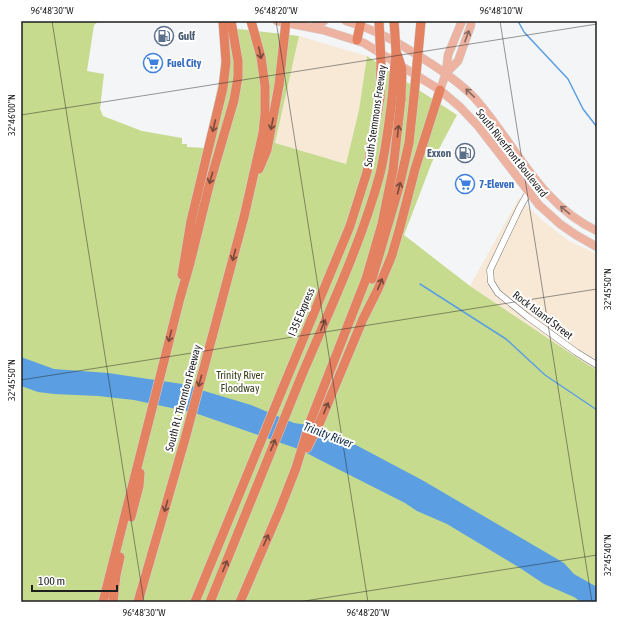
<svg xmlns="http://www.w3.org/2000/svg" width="618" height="623" font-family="'Asap Condensed',sans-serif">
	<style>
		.industrial { fill: #f7e9d5 }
		.green { fill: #c7db8e }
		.water { fill: #5b9fe2 }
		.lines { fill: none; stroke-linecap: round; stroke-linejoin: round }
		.stream { stroke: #5b9fe2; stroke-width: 1.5 }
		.minor-casing { stroke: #717374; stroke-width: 7 }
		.major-casing { stroke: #d2d2d2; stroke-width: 9 }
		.highway-casing { stroke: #d2d2d2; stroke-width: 10 }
		.minor { stroke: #fff; stroke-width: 6 }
		.major { stroke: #eeb3a0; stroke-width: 8 }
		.highway { stroke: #e38161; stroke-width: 9 }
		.highway-bridge-casing { stroke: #d2d2d2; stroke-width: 10; stroke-linecap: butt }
		.highway-bridge { stroke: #e38161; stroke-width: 9 }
		.oneway { stroke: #86685f }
		.oneway2 { stroke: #764b3c }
		.ticks { fill: none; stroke: #1d1e1e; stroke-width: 1; stroke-opacity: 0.45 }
		.labels { text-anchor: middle; stroke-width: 4; stroke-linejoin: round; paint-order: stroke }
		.service-label { font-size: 11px; font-weight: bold; fill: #4e5e75; stroke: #fff; text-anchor: start }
		.shop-label { font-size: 11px; font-weight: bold; fill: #366cbe; stroke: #fff; text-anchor: start }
		.street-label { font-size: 11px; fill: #1d1e1e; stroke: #fff }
		.park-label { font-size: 11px; fill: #353e18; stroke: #fff }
		.water-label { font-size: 12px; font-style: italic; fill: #122f4a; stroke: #fff }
		.neatline { fill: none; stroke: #1d1e1e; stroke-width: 1.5 }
		.ticks-label { font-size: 10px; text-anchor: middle; fill: #1d1e1e }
	</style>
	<rect width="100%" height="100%" fill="#f3f5f7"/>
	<g class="industrial">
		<path d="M 299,36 L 367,56 L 359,110 L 346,164 L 275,143 Z"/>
		<path d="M 519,198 L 543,221 L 569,241 L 597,254 L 597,370 L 582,361 L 470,286 Z"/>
	</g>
	<path class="green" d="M 21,21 L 99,21 L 94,25 L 87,71 L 104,74 L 100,109 L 103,116 L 142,131 L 182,138 L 182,144 L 187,144 L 187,147 L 205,148 L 221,71 L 221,27 L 299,36 L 275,143 L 346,164 L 359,110 L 367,56 L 457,115 L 432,162 L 404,235 L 470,286 L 582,361 L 597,370 L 597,602 L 21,602 Z"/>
	<path class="water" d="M 21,357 L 54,369 L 108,373 L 189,385 L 201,390 L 251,405 L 294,423 L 308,425 L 331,436 L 356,445 L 422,480 L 564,563 L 574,574 L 597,587 L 597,602 L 581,602 L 574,597 L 544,584 L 520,568 L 447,524 L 417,511 L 405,503 L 318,459 L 301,450 L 195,413 L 134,400 L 98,396 L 54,394 L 38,392 L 21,386 Z"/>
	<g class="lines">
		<g class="stream">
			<path d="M 518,21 L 524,32 L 568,79 L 583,109 L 597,127"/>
			<path d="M 420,284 L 506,339 L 545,375 L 597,410"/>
		</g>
		<g class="minor-casing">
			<path id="minor" d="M 528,193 L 519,209 L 490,270 L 491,282 L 498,293 L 528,317 L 576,352 L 597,365"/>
		</g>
		<g class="major-casing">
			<g id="major">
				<path d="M 277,21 L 323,30 L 364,43 L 440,90 L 460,107 L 478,126 L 539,205 L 560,224 L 576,235 L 597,247"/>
				<path d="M 346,21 C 380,31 400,44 430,63 C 447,74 466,87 479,103 C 518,149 540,204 597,231"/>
				<path d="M 313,27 L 324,21"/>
				<path d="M 446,73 L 458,61 L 471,25 L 471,21"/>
				<path d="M 440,90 L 446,73 L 448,55 L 462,21"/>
			</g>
		</g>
		<g class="highway-casing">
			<g id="highway">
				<path d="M 357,40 L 361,21"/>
				<path d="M 259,169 L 267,150 L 279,85"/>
				<path d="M 182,275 L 191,221 L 223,88 L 226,62 L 223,21"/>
				<path d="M 372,279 L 399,187 L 409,143 L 414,96"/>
				<path d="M 307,448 L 320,422 L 363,319 L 378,289 L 392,255 L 400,227 L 415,169 L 440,90"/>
				<path d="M 131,517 L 139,486 L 140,473"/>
				<path d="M 103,602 L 180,298 L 190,263 L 209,186 L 234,100 L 238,77 L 238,61 L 231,21"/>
				<path d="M 113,602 L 116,575 L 120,557"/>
				<path d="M 138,602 L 185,439 L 244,217 L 263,133 L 265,114 L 265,86 L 261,57 L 251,21"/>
				<path d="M 195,602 L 282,390"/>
				<path d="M 210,602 C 241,527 270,452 301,377 C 329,311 361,244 380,174 C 386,149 389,124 392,99"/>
				<path d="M 240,602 L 280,509 L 296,468 L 310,422 L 366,279 L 382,224 L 393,170 L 401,99"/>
			</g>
		</g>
		<use href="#minor" class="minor"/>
		<use href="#major" class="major"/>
		<use href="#highway" class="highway"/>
		<g class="highway-bridge-casing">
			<g id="highway-bridge">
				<path d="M 397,54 L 402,69 L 401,99"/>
				<path d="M 279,85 L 286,21"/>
				<path d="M 414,96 L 421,21"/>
				<path d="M 392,99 L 396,51 L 394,21"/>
				<path d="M 282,390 L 350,226 L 367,172 L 380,98 L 381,62 L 379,21"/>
			</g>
		</g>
		<use href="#highway-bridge" class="highway-bridge"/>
	</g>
	<defs><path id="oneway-shaft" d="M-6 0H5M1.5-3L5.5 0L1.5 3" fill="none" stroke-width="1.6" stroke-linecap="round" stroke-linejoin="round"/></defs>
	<g class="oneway">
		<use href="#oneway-shaft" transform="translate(467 36) rotate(-70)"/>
		<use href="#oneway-shaft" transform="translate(470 93) rotate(-136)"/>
		<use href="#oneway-shaft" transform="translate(565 210) rotate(-140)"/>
	</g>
	<g class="oneway2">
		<use href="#oneway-shaft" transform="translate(260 53) rotate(78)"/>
		<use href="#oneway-shaft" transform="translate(272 124) rotate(101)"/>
		<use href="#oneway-shaft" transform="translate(214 126) rotate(103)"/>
		<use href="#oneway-shaft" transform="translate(398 131) rotate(-84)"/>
		<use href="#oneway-shaft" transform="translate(211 178) rotate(106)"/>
		<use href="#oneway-shaft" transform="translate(399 188) rotate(-76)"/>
		<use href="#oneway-shaft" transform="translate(234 255) rotate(105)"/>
		<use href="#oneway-shaft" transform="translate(380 284) rotate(-67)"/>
		<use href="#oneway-shaft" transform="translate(323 325) rotate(-67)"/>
		<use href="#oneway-shaft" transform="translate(170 336) rotate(104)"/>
		<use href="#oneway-shaft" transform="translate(200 381) rotate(105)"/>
		<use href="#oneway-shaft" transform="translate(326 408) rotate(-67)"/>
		<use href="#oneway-shaft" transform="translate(273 445) rotate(-68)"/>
		<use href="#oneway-shaft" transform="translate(166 506) rotate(106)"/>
		<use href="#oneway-shaft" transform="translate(266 540) rotate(-66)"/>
		<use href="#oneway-shaft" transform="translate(225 566) rotate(-68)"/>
	</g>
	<path class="ticks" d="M 52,21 L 144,602M 276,21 L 368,602M 500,21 L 592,602M 21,115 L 597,24M 21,380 L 597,289M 298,602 L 597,555"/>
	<defs>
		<g id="fuel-ring" transform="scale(1)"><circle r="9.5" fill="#fff" stroke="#5c6f8a" stroke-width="1.5"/><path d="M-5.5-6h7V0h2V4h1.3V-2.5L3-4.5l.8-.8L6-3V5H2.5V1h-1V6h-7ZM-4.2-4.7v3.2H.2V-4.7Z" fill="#5c6f8a"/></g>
		<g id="supermarket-ring" transform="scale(1)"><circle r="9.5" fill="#fff" stroke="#3f7fe0" stroke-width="1.5"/><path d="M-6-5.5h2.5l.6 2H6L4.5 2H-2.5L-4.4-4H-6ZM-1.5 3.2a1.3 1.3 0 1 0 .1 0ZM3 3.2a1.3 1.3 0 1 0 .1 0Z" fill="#3f7fe0"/></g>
	</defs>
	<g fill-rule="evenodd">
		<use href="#fuel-ring" x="164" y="36"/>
		<use href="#supermarket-ring" x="153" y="63"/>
		<use href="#fuel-ring" x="465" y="153"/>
		<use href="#supermarket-ring" x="465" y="184"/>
	</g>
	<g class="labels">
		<g class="service-label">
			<text x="178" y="40">Gulf</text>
			<text x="451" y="157" text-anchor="end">Exxon</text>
		</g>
		<g class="shop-label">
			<text x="167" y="67">Fuel City</text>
			<text x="479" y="188">7-Eleven</text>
		</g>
		<g class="street-label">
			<text transform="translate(375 116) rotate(-82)" y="4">South Stemmons Freeway</text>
			<text transform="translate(512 153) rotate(52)" y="4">South Riverfront Boulevard</text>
			<text transform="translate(301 312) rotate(-67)" y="4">I 35E Express</text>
			<text transform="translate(543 315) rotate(37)" y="4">Rock Island Street</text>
			<text transform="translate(183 398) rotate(-75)" y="4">South R L Thornton Freeway</text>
		</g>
		<g class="park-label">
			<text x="240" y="379">Trinity River<tspan x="240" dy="13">Floodway</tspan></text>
		</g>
		<g class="water-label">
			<text transform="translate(328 435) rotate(21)" y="4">Trinity River</text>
		</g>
	</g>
	<rect width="618" height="623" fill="none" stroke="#ffffff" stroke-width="44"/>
	<path d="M32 585v6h85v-6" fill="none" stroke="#1d1e1e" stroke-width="2"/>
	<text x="38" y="585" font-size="12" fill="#1d1e1e" stroke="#ffffff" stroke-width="3" paint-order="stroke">100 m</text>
	<rect x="22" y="22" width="574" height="579" class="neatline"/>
	<g class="ticks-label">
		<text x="52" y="14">96°48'30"W</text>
		<text x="276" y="14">96°48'20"W</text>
		<text x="501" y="14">96°48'10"W</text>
		<text transform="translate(11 115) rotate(-90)" y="4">32°46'00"N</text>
		<text transform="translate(607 289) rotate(-90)" y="4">32°45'50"N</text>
		<text transform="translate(11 380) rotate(-90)" y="4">32°45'50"N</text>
		<text transform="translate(607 555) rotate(-90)" y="4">32°45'40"N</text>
		<text x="144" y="616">96°48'30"W</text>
		<text x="368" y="616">96°48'20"W</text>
	</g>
</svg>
